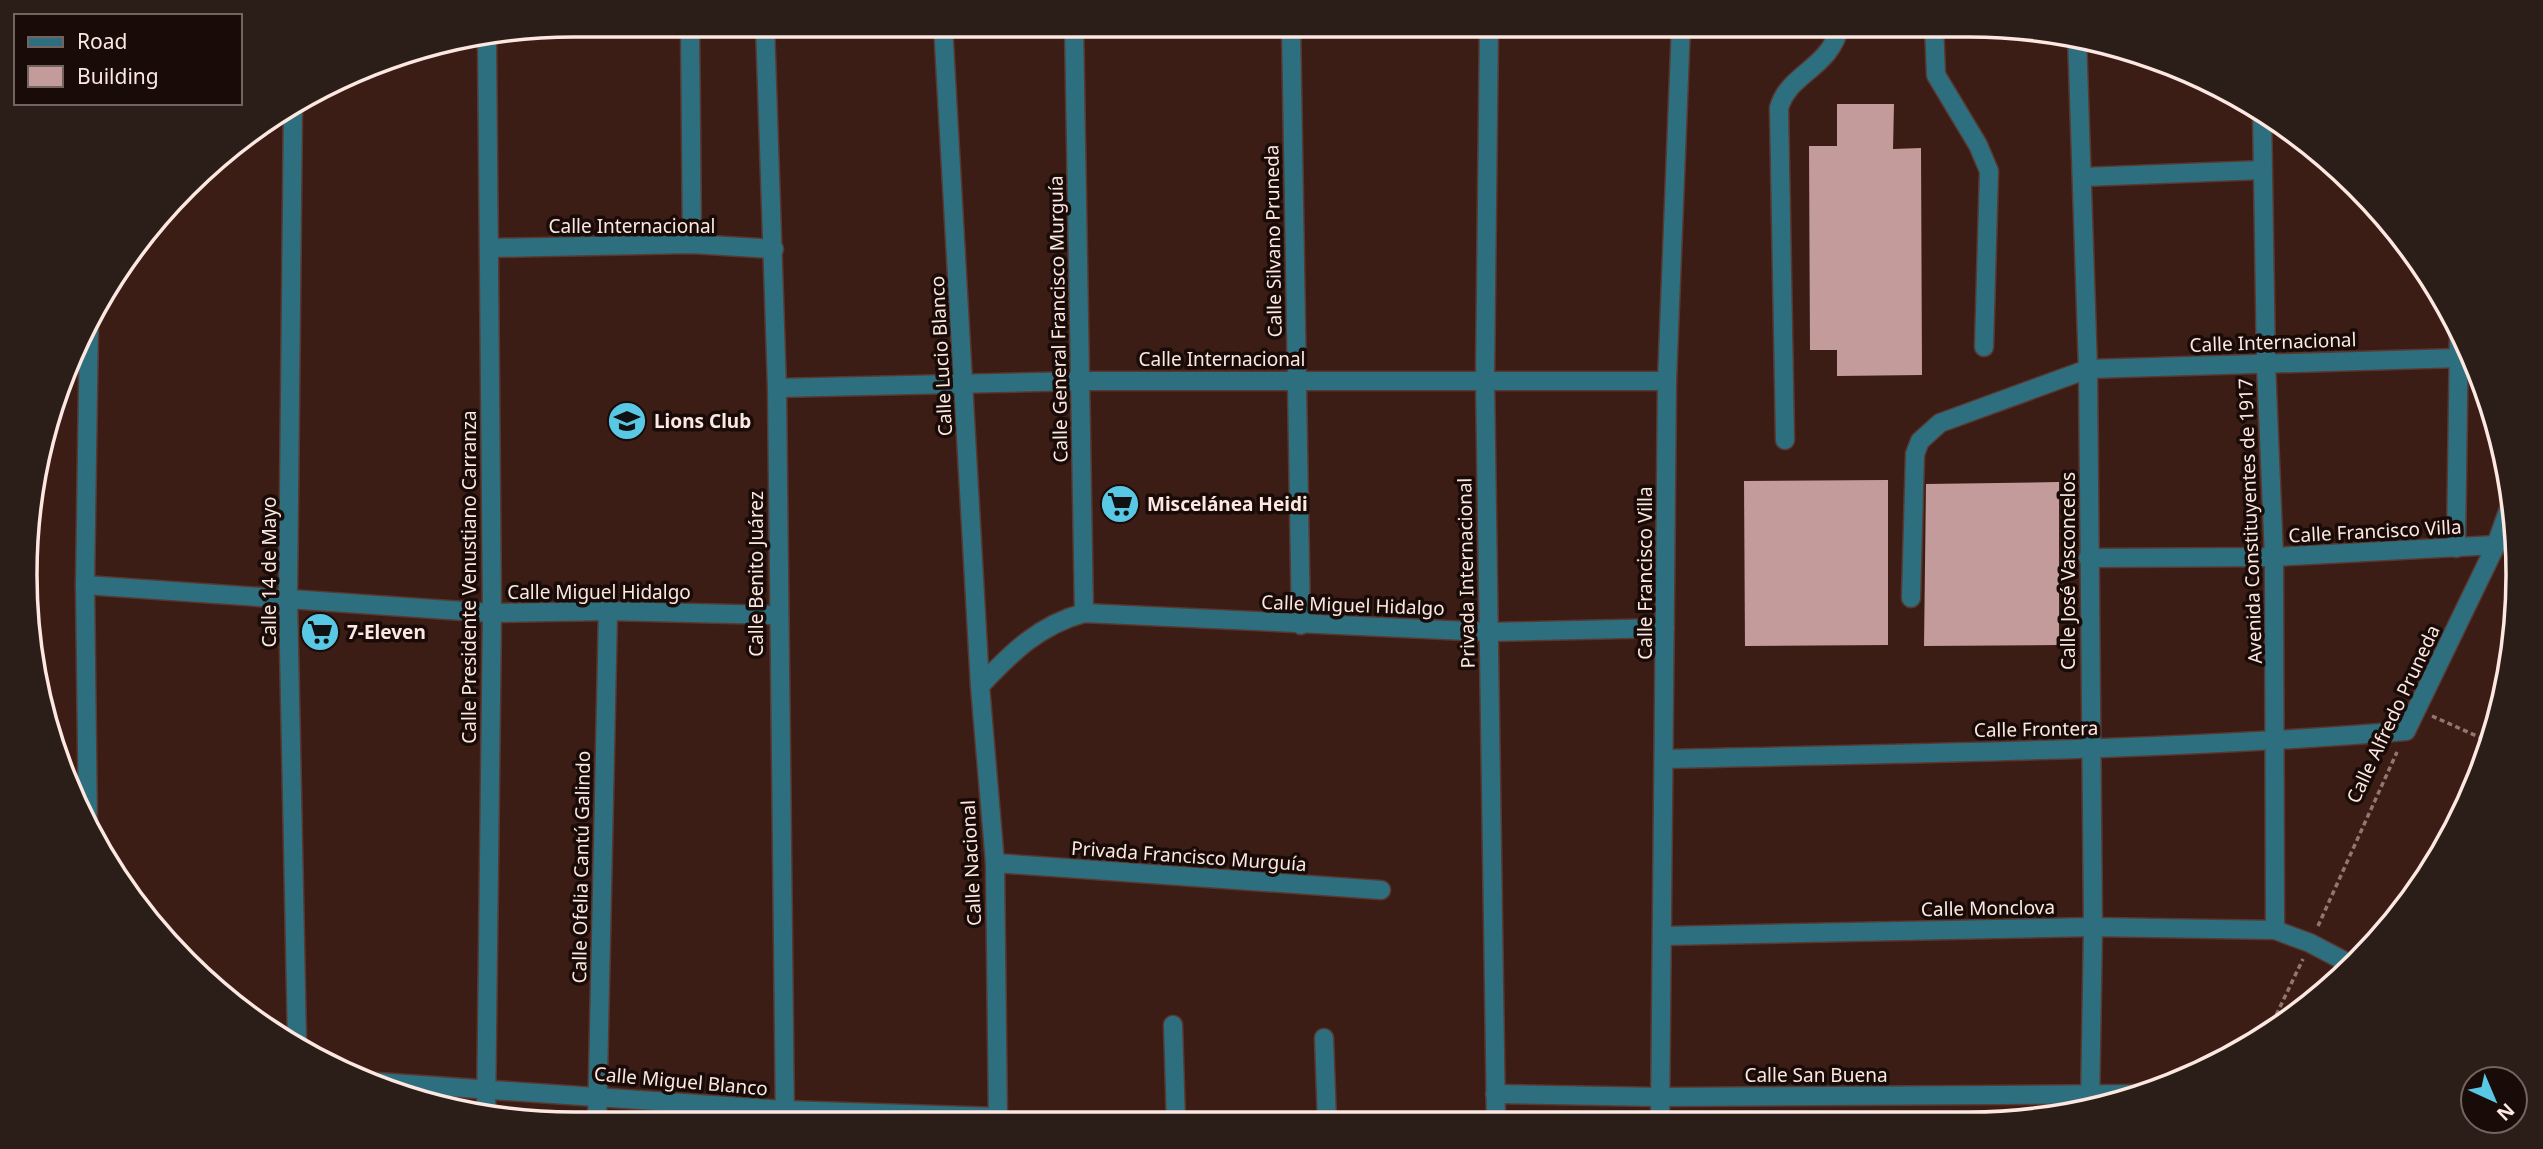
<svg xmlns="http://www.w3.org/2000/svg" width="2543" height="1149" font-family="'Noto Sans',sans-serif">
	<style>
		.building { fill: #c49b9b }
		.lines { fill: none; stroke-linecap: round; stroke-linejoin: round }
		.minor-casing { stroke: #573932; stroke-width: 21 }
		.path { stroke: #927770; stroke-width: 3.5; stroke-dasharray: 5 3.5; stroke-linecap: butt }
		.minor { stroke: #2e6f7f; stroke-width: 18 }
		.labels { text-anchor: middle; stroke-width: 7; stroke-linejoin: round; paint-order: stroke }
		.street-label { font-size: 19px; fill: #fce7e1; stroke: #190c08 }
		.poi-label { font-size: 19px; font-weight: bold; fill: #fce7e1; stroke: #190c08; text-anchor: start }
		.rim { fill: none; stroke: #fce7e1; stroke-width: 3.5 }
	</style>
	<rect width="100%" height="100%" fill="#3c1d15"/>
	<g class="building">
		<path d="M 1837,104 L 1894,104 L 1893,149 L 1921,148 L 1922,375 L 1837,376 L 1837,350 L 1810,350 L 1809,146 L 1837,146 Z"/>
		<path d="M 1888,480 L 1888,645 L 1745,646 L 1744,481 Z"/>
		<path d="M 2059,482 L 2059,645 L 1924,646 L 1926,484 Z"/>
	</g>
	<g class="lines">
		<g class="minor-casing">
			<g id="minor">
				<path d="M 690,25 L 692,244"/>
				<path d="M 765,25 L 777,388 L 785,1124"/>
				<path d="M 943,25 L 980,686"/>
				<path d="M 1074,25 L 1084,613"/>
				<path d="M 1291,25 L 1301,625"/>
				<path d="M 1489,25 L 1485,379 L 1496,1122"/>
				<path d="M 1934,25 L 1936,75 L 1978,145 L 1989,171 L 1984,347"/>
				<path d="M 2077,36 L 2088,369 L 2093,927 L 2090,1106"/>
				<path d="M 293,103 L 288,598 L 297,1041"/>
				<path d="M 2262,111 L 2266,364 L 2274,557 L 2275,930"/>
				<path d="M 2084,177 L 2262,170"/>
				<path d="M 490,248 L 692,244 L 774,249"/>
				<path d="M 777,388 L 1081,381 L 1667,381"/>
				<path d="M 1785,440 L 1779,108 C 1789,72 1831,69 1840,25"/>
				<path d="M 2456,548 L 2459,331"/>
				<path d="M 2088,558 L 2274,557 L 2496,545"/>
				<path d="M 85,585 L 492,613 L 608,611 L 777,615"/>
				<path d="M 1911,598 L 1915,454 L 1920,441 L 1940,423 L 2088,369 L 2459,358"/>
				<path d="M 1665,759 C 1913,753 2160,751 2406,731 L 2496,545 L 2511,503"/>
				<path d="M 88,827 L 85,585 L 89,324"/>
				<path d="M 995,863 L 1381,890"/>
				<path d="M 1664,936 L 2093,927 L 2275,930 L 2310,943 L 2350,964"/>
				<path d="M 1173,1025 L 1176,1123"/>
				<path d="M 1324,1038 L 1327,1122"/>
				<path d="M 362,1081 L 785,1110 L 998,1117"/>
				<path d="M 1495,1094 L 1660,1097 L 2137,1094"/>
				<path d="M 486,1116 L 492,613 L 487,39"/>
				<path d="M 1660,1121 L 1667,381 L 1681,25"/>
				<path d="M 998,1123 L 995,863 L 980,686 C 1011,653 1039,625 1084,613 L 1488,632 L 1665,628"/>
				<path d="M 597,1124 L 608,611"/>
			</g>
		</g>
		<g class="path">
			<path d="M 2432,716 L 2490,742"/>
			<path d="M 2318,926 L 2397,752"/>
			<path d="M 2269,1030 L 2303,959"/>
		</g>
		<use href="#minor" class="minor"/>
	</g>
	<defs>
		<g id="school-disc" transform="scale(2.0125)"><circle r="9.5" fill="#59c8e5" stroke="#190c08"/><path d="M0-5L7-2L0 1L-7-2ZM-4 1L0 2.5L4 1V4Q0 6-4 4Z" fill="#111"/></g>
		<g id="supermarket-disc" transform="scale(2.0125)"><circle r="9.5" fill="#59c8e5" stroke="#190c08"/><path d="M-6-5.5h2.5l.6 2H6L4.5 2H-2.5L-4.4-4H-6ZM-1.5 3.2a1.3 1.3 0 1 0 .1 0ZM3 3.2a1.3 1.3 0 1 0 .1 0Z" fill="#111"/></g>
	</defs>
	<g fill-rule="evenodd">
		<use href="#school-disc" x="627" y="421"/>
		<use href="#supermarket-disc" x="1120" y="504"/>
		<use href="#supermarket-disc" x="320" y="632"/>
	</g>
	<g class="labels">
		<g class="street-label">
			<text x="632" y="233">Calle Internacional</text>
			<text transform="translate(1273 241) rotate(-91)" y="7">Calle Silvano Pruneda</text>
			<text transform="translate(1058 319) rotate(-91)" y="7">Calle General Francisco Murguía</text>
			<text transform="translate(2273 342) rotate(-2)" y="7">Calle Internacional</text>
			<text transform="translate(941 356) rotate(-93)" y="7">Calle Lucio Blanco</text>
			<text x="1222" y="366">Calle Internacional</text>
			<text transform="translate(2250 521) rotate(-92)" y="7">Avenida Constituyentes de 1917</text>
			<text transform="translate(2375 531) rotate(-3)" y="7">Calle Francisco Villa</text>
			<text transform="translate(2068 571) rotate(-90)" y="7">Calle José Vasconcelos</text>
			<text transform="translate(269 572) rotate(-90)" y="7">Calle 14 de Mayo</text>
			<text transform="translate(1466 573) rotate(-91)" y="7">Privada Internacional</text>
			<text transform="translate(1645 573) rotate(-90)" y="7">Calle Francisco Villa</text>
			<text transform="translate(756 574) rotate(-90)" y="7">Calle Benito Juárez</text>
			<text transform="translate(469 577) rotate(-90)" y="7">Calle Presidente Venustiano Carranza</text>
			<text x="599" y="599">Calle Miguel Hidalgo</text>
			<text transform="translate(1353 605) rotate(2)" y="7">Calle Miguel Hidalgo</text>
			<text transform="translate(2393 714) rotate(-65)" y="7">Calle Alfredo Pruneda</text>
			<text transform="translate(2036 729) rotate(-1)" y="7">Calle Frontera</text>
			<text transform="translate(1189 856) rotate(4)" y="7">Privada Francisco Murguía</text>
			<text transform="translate(971 863) rotate(-93)" y="7">Calle Nacional</text>
			<text transform="translate(581 867) rotate(-89)" y="7">Calle Ofelia Cantú Galindo</text>
			<text transform="translate(1988 908) rotate(-1)" y="7">Calle Monclova</text>
			<text x="1816" y="1082">Calle San Buena</text>
			<text transform="translate(681 1081) rotate(5)" y="7">Calle Miguel Blanco</text>
		</g>
		<g class="poi-label">
			<text x="654" y="428">Lions Club</text>
			<text x="1147" y="511">Miscelánea Heidi</text>
			<text x="347" y="639">7-Eleven</text>
		</g>
	</g>
	<path d="M0 0H2543V1149H0ZM574 37H1969A537 537 0 0 1 2506 574V575A537 537 0 0 1 1969 1112H574A537 537 0 0 1 37 575V574A537 537 0 0 1 574 37Z" fill="#2b1e19" fill-rule="evenodd"/>
	<path class="rim" d="M574 37H1969A537 537 0 0 1 2506 574V575A537 537 0 0 1 1969 1112H574A537 537 0 0 1 37 575V574A537 537 0 0 1 574 37Z"/>
	<rect x="14" y="14" width="228" height="91" fill="#190c08" stroke="#74645f" stroke-width="2"/>
	<rect x="28" y="37" width="35" height="10" fill="#2e6f7f" stroke="#74645f" stroke-width="2"/>
	<text x="77" y="49" font-size="21" fill="#fce7e1">Road</text>
	<rect x="28" y="66" width="35" height="21" fill="#c49b9b" stroke="#74645f" stroke-width="2"/>
	<text x="77" y="84" font-size="21" fill="#fce7e1">Building</text>
	<g transform="translate(2494 1100) rotate(136)"><circle r="33" fill="#190c08" stroke="#74645f" stroke-width="2"/>
	<path d="M0-5L12 26L0 18L-12 26Z" fill="#59c8e5"/>
	<text y="-10" font-size="19" font-weight="bold" text-anchor="middle" fill="#fce7e1">N</text>
	</g>
</svg>
